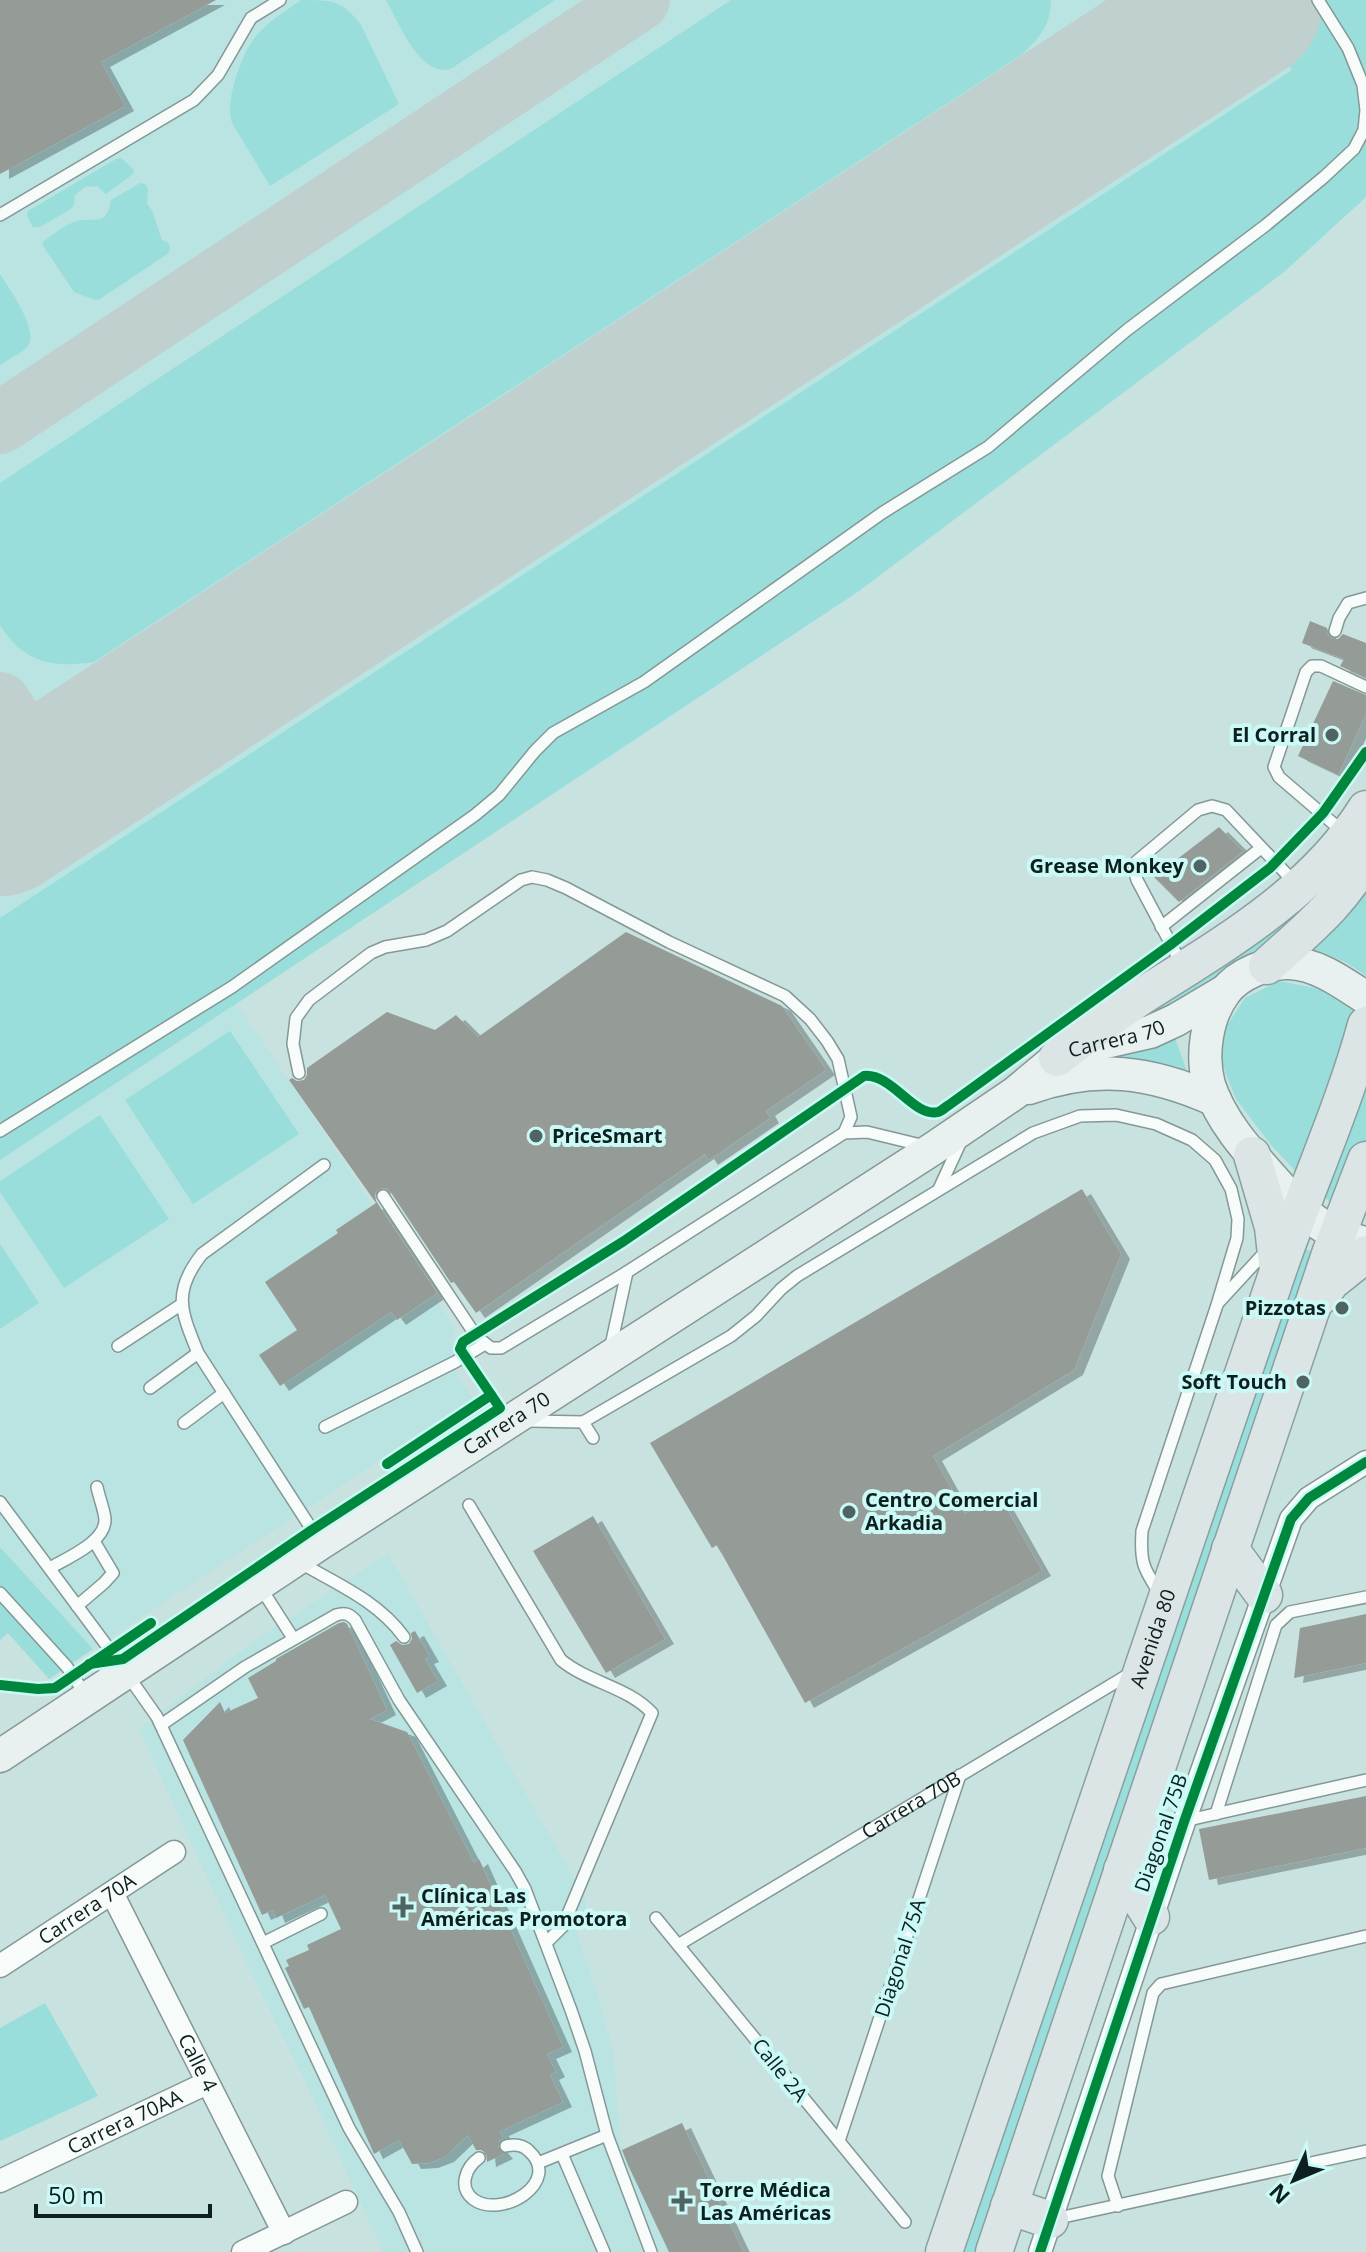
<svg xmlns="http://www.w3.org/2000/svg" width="1366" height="2252" font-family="'Open Sans',sans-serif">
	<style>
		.built { fill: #b9e4e2 }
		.green { fill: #99deda }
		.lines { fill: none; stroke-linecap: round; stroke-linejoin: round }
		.taxiway { stroke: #c0d0cf; stroke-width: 62 }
		.runway { stroke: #c0d0cf; stroke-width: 156 }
		.building { fill: #959b96; filter: url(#shadow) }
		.lane-casing { stroke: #849896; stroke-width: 14 }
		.street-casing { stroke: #849896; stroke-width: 25 }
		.secondary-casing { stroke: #849896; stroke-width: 35 }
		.primary-casing { stroke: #88a1a0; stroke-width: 39 }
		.lane { stroke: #f7fbfa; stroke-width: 11 }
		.street { stroke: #f7fbfa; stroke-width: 22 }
		.secondary { stroke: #e9f0f0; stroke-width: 32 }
		.primary { stroke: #dbe5e5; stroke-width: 36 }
		.cycleway-casing { stroke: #caf9f6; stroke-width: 15 }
		.cycleway { stroke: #00873e; stroke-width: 10 }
		.poi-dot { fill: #4e6362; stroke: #caf9f6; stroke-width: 3 }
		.labels { text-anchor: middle; stroke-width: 8; stroke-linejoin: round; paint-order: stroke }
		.poi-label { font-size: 20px; font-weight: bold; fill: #0d1f1e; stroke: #caf9f6; text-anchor: end }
		.street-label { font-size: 20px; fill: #0d1f1e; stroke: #caf9f6 }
	</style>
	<defs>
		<filter id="shadow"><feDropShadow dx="9" dy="5" stdDeviation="0" flood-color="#0004"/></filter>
	</defs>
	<rect width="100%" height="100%" fill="#c8e2e0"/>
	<g class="built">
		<path d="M 0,0 L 1364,0 L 1366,197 L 1284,272 L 859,591 L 237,1004 L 456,1329 L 452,1341 L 457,1375 L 473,1399 L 93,1649 L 0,1546 Z"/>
		<path d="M 388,1554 L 583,1894 L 586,1902 L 585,1912 L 577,1935 L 596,1990 L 613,2049 L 621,2150 L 682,2123 L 743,2252 L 383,2252 L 305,2081 L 246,1962 L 139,1729 L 253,1642 Z"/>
	</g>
	<g class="green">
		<path d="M 301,0 C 332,0 342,0 361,25 L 399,104 L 270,186 L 232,123 C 228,109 231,94 235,80 C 250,33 262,27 301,0 Z"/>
		<path d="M 386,0 L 555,0 L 452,68 C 421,81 398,21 386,0 Z"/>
		<path d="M 731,0 L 1051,0 C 1050,27 1040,37 1021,55 L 94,662 C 53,668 23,663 0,625 L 0,483 Z"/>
		<path d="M 1261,0 L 1313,0 C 1335,34 1366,84 1359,128 C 1352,153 1325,170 1306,185 C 1258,226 1207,262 1157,301 C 1099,345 1045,396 988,441 C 959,464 929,485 900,507 L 981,459 L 1029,421 L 1104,354 L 1164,306 L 1231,259 L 1286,215 L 1366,129 L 1366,197 L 1284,272 L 859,591 L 0,1160 L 0,918 L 1292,70 L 1273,34 L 1274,24 Z"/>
		<path d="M 1322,0 L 1366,0 L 1366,85 Z"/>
		<path d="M 121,158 L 134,170 L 133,174 L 106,194 L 97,186 L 85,187 L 75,195 L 74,205 L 71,209 L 40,227 L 33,227 L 27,216 L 28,211 L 116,159 Z"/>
		<path d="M 140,183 L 145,184 L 148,189 L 147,204 L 152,210 L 162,240 L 167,242 L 170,246 L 169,253 L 100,299 L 95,300 L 74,292 L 42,244 L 43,242 C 52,235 66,224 77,221 C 96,217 107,227 111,200 Z"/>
		<path d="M 0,274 C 9,288 39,330 28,346 C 21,354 8,359 0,365 Z"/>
		<path d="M 1360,844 L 1302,919 L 1219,975 L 1146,1020 L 1133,1024 Z"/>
		<path d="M 1366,887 L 1366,976 C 1343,958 1329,954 1301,950 Z"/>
		<path d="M 1279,981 L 1320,989 L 1351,1008 L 1366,1024 L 1366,1212 L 1331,1203 L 1300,1176 L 1271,1145 L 1236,1099 L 1220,1059 L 1224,1030 L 1245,998 Z"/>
		<path d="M 230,1031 L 299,1134 L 193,1204 L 125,1100 Z"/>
		<path d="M 1175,1038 L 1187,1071 L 1164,1067 L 1087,1067 Z"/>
		<path d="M 100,1115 L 169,1219 L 64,1288 L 0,1192 L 0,1181 Z"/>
		<path d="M 0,1244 L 39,1303 L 0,1329 Z"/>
		<path d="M 1299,1245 L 1319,1256 L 983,2252 L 957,2252 Z"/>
		<path d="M 0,1547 L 93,1649 L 49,1679 L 8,1633 L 0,1640 Z"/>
		<path d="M 45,2003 L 98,2096 L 0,2141 L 0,2028 Z"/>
	</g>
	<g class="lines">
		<g class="taxiway">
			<path d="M 1166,53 C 1179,34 1186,24 1180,0"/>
			<path d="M 0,423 L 639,0"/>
			<path d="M 0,703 C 19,733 53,775 19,806"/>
			<path d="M 23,739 C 49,762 58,772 93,758"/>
		</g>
		<path class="runway" d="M 0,818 L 1244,3"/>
	</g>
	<g class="building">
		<path d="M 0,0 L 216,0 L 101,62 L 125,106 L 0,174 Z"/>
		<path d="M 1310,621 L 1327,628 L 1327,634 L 1332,639 L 1338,639 L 1343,634 L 1366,643 L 1366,678 L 1340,666 L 1344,659 L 1302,643 Z"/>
		<path d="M 1333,681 L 1366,695 L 1366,714 L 1338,775 L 1298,756 Z"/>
		<path d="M 1219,827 L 1243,851 L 1179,902 L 1154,877 Z"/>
		<path d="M 626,932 L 782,1006 L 826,1070 L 766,1111 L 770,1118 L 709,1160 L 705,1154 L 476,1313 L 454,1282 L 451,1283 L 390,1191 L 386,1188 L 379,1189 L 375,1193 L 376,1201 L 437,1293 L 397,1320 L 391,1312 L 280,1386 L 259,1355 L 297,1330 L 265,1282 L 338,1233 L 336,1230 L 376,1203 L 289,1080 L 292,1078 L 297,1081 L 304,1080 L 307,1075 L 307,1068 L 387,1012 L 435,1030 L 456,1015 L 478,1037 Z"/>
		<path d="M 1082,1189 L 1121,1254 L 1074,1370 L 933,1456 L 965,1514 L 999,1495 L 1042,1571 L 805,1703 L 717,1545 L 712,1548 L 650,1443 Z"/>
		<path d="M 593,1516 L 665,1639 L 606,1673 L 533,1551 Z"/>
		<path d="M 1366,1614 L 1366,1663 L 1294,1678 L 1300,1628 Z"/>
		<path d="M 344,1622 L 347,1624 L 387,1710 L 370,1719 L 407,1732 L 474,1863 L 479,1859 L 563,2047 L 547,2054 L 556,2072 L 550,2075 L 563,2102 L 500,2131 L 503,2138 L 498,2142 L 498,2147 L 504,2154 L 487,2162 L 486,2153 L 481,2150 L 476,2150 L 468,2135 L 445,2157 L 429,2163 L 412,2164 L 399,2140 L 374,2154 L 309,2007 L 304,2009 L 285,1968 L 289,1966 L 286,1960 L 309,1950 L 307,1945 L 341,1929 L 325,1895 L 276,1918 L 273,1910 L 262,1915 L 183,1740 L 220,1702 L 225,1713 L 258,1698 L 248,1678 L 276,1661 L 276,1659 L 339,1623 Z"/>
		<path d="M 415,1631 L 430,1657 L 425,1659 L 438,1681 L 417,1693 L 390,1645 L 396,1641 L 402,1645 L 409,1644 L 412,1639 L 411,1633 Z"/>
		<path d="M 1366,1796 L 1366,1848 L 1209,1880 L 1199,1829 Z"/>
		<path d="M 682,2123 L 743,2252 L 669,2252 L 628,2165 L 622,2150 Z"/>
	</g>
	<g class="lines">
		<g class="lane-casing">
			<g id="lane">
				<path d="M 0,215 L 194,100 L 218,75 L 251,18 L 280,0"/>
				<path d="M 1335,631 L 1339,618 L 1348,603 L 1366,598"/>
				<path d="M 1342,831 L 1279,777 L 1274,767 L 1306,672 L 1312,666 L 1321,666 L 1366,687"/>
				<path d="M 1161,927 L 1261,848"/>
				<path d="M 1182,965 L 1137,880 L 1134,869 L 1137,861 L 1198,810 L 1212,806 L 1226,810 L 1296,884"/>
				<path d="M 299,1073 L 293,1044 L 296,1018 L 309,1000 L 371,953 L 385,947 L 426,940 L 447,931 L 521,880 L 532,877 L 547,880 L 566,888 L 669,942 L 785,996 L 810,1019 L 827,1041 L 838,1059 L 851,1117 L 844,1133"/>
				<path d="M 0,1131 L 232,987 L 475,815 L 499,795 L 535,751 L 553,733 L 644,682 L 882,513 L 988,447 L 1127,330 L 1266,225 L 1324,177 L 1354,149 L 1364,130 L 1366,110 L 1363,85 L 1348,48 L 1318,0"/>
				<path d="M 939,1189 L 962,1139"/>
				<path d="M 383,1196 L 476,1336 L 491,1348 L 501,1348 L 627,1272 L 844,1133 L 867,1132 L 925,1146"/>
				<path d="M 1218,1303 L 1266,1251"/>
				<path d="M 118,1346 L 182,1304"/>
				<path d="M 610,1350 L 627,1272"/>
				<path d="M 150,1388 L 198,1353"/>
				<path d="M 529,1421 L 583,1422 L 731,1336 L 756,1316 L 781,1289 L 797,1276 L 1033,1133 L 1080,1116 L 1116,1115 L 1156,1124 L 1192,1140 L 1215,1160 L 1231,1189 L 1238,1219 L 1237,1238 L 1217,1305 L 1142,1531 C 1140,1562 1143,1568 1160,1594"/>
				<path d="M 583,1422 L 593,1438"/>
				<path d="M 184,1423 L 224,1393"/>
				<path d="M 325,1427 L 455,1362 L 485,1344"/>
				<path d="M 0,1502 L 110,1650 L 157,1717 L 349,2128 L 399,2212 L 417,2252"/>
				<path d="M 469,1505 L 561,1660 C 589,1683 628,1687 652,1713 L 563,1926 L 546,1943"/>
				<path d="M 320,1542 L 198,1353 C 181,1311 172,1292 202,1254 L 324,1165"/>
				<path d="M 299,1562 C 337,1584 378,1601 404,1637"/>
				<path d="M 50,1568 C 67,1558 106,1542 105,1519 C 104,1509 99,1497 97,1487"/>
				<path d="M 259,1585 L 293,1638"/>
				<path d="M 0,1593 L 67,1667 L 85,1694"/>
				<path d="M 77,1606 L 104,1583 L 113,1573 L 94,1541"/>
				<path d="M 161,1725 L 245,1667 L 336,1615 C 345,1612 349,1614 355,1620 L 399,1700 L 515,1871 L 525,1889 L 571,2010 L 585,2051 L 607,2135 L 651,2252"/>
				<path d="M 1216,1814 L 1276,1625 L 1290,1612 L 1366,1597"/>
				<path d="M 1184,1821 L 1366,1780"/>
				<path d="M 656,1918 L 905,2222"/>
				<path d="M 263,1943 L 321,1914"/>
				<path id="s1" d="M 678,1945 L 1131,1673"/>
				<path d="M 839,2141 L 960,1775"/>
				<path d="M 562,2154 L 604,2252"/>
				<path d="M 479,2158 C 466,2167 458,2187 473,2199 C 501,2220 563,2182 529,2151 C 523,2145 515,2144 506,2146"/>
				<path d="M 538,2163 L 607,2135"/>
				<path d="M 1118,2206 L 1108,2176 L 1153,1993 L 1161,1984 L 1366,1936"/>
				<path d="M 1054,2219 L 1366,2151"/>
			</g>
		</g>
		<g class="street-casing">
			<g id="street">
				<path id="s2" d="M 112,1893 L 284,2233"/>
				<path id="s3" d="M 0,1966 L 174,1852"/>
				<path id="s4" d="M 0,2181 L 207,2083"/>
				<path d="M 243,2252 L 346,2202"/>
				<path d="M 1040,2252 L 1184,1822 L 1291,1519 L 1309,1498 L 1366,1462"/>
			</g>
		</g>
		<g class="secondary-casing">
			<g id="secondary">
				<path d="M 1029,1088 C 1096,1064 1150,1071 1215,1100"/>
				<path d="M 1361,1242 C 1322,1234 1299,1208 1274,1180 C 1249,1152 1221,1122 1209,1085 C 1201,1056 1206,1017 1225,992 C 1238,974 1268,962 1289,963 C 1318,964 1343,983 1366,998"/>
				<path id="s5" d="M 0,1756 L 321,1543 L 934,1148 L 1015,1093 L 1057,1058 L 1071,1050 L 1150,1032 L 1176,1020 L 1225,991"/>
			</g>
		</g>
		<g class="primary-casing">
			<g id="primary">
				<path d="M 1267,966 C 1303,933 1344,901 1366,856"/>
				<path d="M 1057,1058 C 1083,1038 1109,1018 1136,1000 C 1220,946 1311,896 1366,809"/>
				<path d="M 1252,1155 L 1273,1227 L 1277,1263"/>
				<path d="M 1320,1297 L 1331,1282 L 1366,1254"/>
				<path d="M 1230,1549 L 1264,1595"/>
				<path d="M 1122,1870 L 1151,1917"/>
				<path d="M 1009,2206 L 1050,2220"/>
				<path id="s6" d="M 944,2252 L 1278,1271 C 1306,1189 1343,1109 1366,1025"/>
				<path d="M 994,2252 L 1330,1254 L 1366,1160"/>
			</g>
		</g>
		<use href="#lane" class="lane"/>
		<use href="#street" class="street"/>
		<use href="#secondary" class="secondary"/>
		<use href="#primary" class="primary"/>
		<g class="cycleway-casing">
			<g id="cycleway">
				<path d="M 387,1464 L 491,1395"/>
				<path d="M 89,1664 L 123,1659 L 312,1530 L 500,1408 L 460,1349 L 463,1342 L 624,1241 L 864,1076 C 892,1073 914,1118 938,1112 C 942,1111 945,1107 949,1105 L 1170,945 L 1270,868 L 1323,813 L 1366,752"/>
				<path d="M 0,1685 L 38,1689 L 55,1688 L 151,1623"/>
				<path d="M 1040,2252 L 1184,1822 L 1291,1519 L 1309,1498 L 1366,1462"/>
			</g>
		</g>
		<use href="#cycleway" class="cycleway"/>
	</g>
	<g class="poi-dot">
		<circle cx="1332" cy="735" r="8"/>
		<circle cx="1200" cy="866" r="8"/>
		<circle cx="536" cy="1136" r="8"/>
		<circle cx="1342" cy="1308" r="8"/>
		<circle cx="1303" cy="1382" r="8"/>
		<circle cx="849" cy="1512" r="8"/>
		<path d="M399 1895h8v8h8v8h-8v8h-8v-8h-8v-8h8z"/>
		<path d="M678 2189h8v8h8v8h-8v8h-8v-8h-8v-8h8z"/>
	</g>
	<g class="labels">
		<g class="poi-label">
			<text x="1316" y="742">El Corral</text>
			<text x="1184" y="873">Grease Monkey</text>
			<text x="552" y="1143" text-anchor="start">PriceSmart</text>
			<text x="1326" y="1315">Pizzotas</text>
			<text x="1287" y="1389">Soft Touch</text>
			<text x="865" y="1507" text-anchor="start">Centro Comercial<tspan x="865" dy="23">Arkadia</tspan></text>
			<text x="421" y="1903" text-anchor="start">Clínica Las<tspan x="421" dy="23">Américas Promotora</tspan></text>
			<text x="700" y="2197" text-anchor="start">Torre Médica<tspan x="700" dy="23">Las Américas</tspan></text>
		</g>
		<g class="street-label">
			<text dy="7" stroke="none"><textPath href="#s5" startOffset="1330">Carrera 70</textPath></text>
			<text dy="7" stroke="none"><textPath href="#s5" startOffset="606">Carrera 70</textPath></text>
			<text dy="7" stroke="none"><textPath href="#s6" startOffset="648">Avenida 80</textPath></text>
			<text dy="7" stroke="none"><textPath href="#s1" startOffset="272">Carrera 70B</textPath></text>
			<text transform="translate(1161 1833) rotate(-71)" y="7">Diagonal 75B</text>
			<text dy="7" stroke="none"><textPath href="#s3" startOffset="104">Carrera 70A</textPath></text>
			<text transform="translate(900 1958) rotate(-72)" y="7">Diagonal 75A</text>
			<text dy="7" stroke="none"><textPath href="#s2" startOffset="190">Calle 4</textPath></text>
			<text transform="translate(780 2070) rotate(51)" y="7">Calle 2A</text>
			<text dy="7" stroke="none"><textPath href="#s4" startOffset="138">Carrera 70AA</textPath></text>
		</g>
	</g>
	<g transform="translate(1294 2180) rotate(226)" stroke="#caf9f6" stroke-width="6" paint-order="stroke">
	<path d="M0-6L14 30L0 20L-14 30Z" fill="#0d1f1e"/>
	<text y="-12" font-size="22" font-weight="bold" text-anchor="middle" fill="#0d1f1e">N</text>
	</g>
	<path d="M36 2204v12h174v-12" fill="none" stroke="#0d1f1e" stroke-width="4"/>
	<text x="48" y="2204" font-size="24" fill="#0d1f1e" stroke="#caf9f6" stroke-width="6" paint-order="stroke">50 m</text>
</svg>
